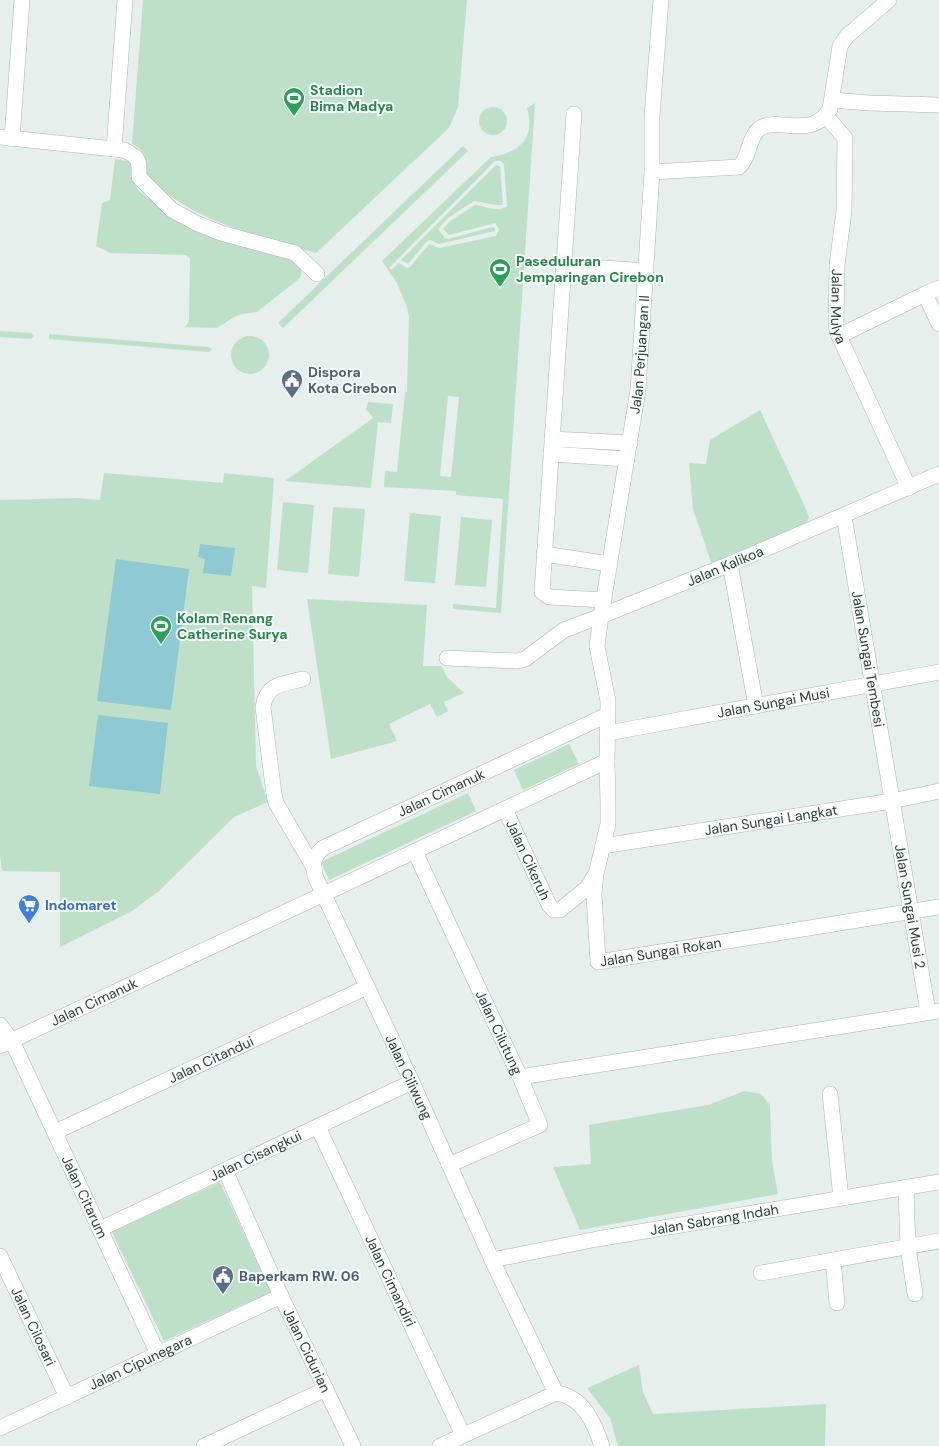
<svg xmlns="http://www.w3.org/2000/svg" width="939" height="1446" font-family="'DM Sans',sans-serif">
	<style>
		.green { fill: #bfe0c8; fill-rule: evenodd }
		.water { fill: #8ec9d4 }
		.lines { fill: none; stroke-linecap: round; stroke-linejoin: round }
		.minor-casing { stroke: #a8b8b2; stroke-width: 16 }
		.minor { stroke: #fff; stroke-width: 15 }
		.labels { text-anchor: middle; stroke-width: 4; stroke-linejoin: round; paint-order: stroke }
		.leisure-label { font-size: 14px; font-weight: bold; fill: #27864d; stroke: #f7fbf9; text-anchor: start }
		.street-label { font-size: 14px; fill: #24423a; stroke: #f7fbf9 }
		.service-label { font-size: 14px; font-weight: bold; fill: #4e5e75; stroke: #f7fbf9; text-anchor: start }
		.shop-label { font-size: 14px; font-weight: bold; fill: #366cbe; stroke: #f7fbf9; text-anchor: start }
	</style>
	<rect width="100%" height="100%" fill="#e6efeb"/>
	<g class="green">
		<path d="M 143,0 L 467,0 L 458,107 L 449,128 L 316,253 C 260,236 208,226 161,189 C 157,185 151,180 147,175 C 139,162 153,155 132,144 Z"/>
		<path d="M 535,103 L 501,613 L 453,609 L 453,604 L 496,608 L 503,499 L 456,495 L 456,491 L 384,487 L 385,471 L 397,472 L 405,392 L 407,392 L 409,317 L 407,307 L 397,283 L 382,261 L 491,157 C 520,153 536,137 527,108 ZM 495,161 L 500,161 L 504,164 L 507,206 C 498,213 485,206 475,205 L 450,221 L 443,229 L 449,235 L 495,223 L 499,229 L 496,236 L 439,248 L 429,244 L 410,267 L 407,268 L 399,263 L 391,270 L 389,268 ZM 448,396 L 459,397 L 451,477 L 440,476 Z"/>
		<circle cx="493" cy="121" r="14"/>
		<path d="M 463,146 L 468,151 L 283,328 L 278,323 Z"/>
		<path d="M 115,159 L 131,162 L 134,183 L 139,191 L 174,218 L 292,259 C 298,265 304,269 300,278 L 257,312 L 242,314 L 234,317 L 217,328 L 185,327 L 188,323 L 189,319 L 190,259 L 186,255 L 110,253 L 96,246 L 102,203 L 110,200 Z"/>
		<path d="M 496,165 L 500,166 L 503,205 L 496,205 L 474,201 L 448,218 L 438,229 L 445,238 L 448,239 L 493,227 L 495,228 L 495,231 L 439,244 L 430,240 L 427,241 L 408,264 L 401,260 Z"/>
		<path d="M 0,331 L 32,333 L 34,336 L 31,339 L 0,337 Z"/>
		<path d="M 49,334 L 209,347 L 212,349 L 209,352 L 49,339 Z"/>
		<circle cx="250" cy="355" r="19"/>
		<path d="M 368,402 L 393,404 L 391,423 L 378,422 L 371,488 L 285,481 L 373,418 L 366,409 Z"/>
		<path d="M 760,410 L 806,509 L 809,517 L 807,523 L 712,565 L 693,509 L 689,463 L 706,464 L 710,440 Z"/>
		<path d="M 104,473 L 223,483 L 224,473 L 274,478 L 266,588 L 252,586 L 256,766 L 268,802 L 234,817 L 159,891 L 132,911 L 60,947 L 60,872 L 2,871 L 0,856 L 0,500 L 77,498 L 100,500 Z"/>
		<path d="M 283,502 L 314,505 L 308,573 L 277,570 Z"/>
		<path d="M 333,507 L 365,509 L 359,577 L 328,574 Z"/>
		<path d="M 410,513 L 441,516 L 435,583 L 404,581 Z"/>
		<path d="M 461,517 L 492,520 L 486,587 L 455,585 Z"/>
		<path d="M 307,599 L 427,605 L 423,666 L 441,666 L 447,677 L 464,693 L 444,702 L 448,711 L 437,717 L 430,704 L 389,724 L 397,741 L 331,759 Z"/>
		<path d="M 569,744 L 579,764 L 523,790 L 514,770 Z"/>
		<path d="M 468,793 L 476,811 L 329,880 L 321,862 Z"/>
		<path d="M 744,1091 L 761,1094 L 770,1105 L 772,1162 L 778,1194 L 580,1230 L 553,1167 L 591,1164 L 589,1125 L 708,1105 Z"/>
		<path d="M 220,1182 L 271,1292 L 164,1341 L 112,1232 Z"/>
		<path d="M 639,1365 L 643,1392 L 653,1414 L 826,1404 L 825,1446 L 618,1446 L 610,1418 L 587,1388 Z"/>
	</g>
	<g class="water">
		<path d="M 200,544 L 235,548 L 231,576 L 203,573 L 205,559 L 198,557 Z"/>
		<path d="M 116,559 L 189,569 L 171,710 L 97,701 Z"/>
		<path d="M 98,715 L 168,723 L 160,794 L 89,786 Z"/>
	</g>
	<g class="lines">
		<g class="minor-casing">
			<g id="minor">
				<path d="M 832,100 L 869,103 L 939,105"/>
				<path d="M 574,114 L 542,592 L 549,597 L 604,600"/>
				<path id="s1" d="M 826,116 L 845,138 L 844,211 L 837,265 L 836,326 L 839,336 L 909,488"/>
				<path d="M 0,137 L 124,150 C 140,158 139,160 139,177 L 172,210 L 196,223 L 221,233 L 295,253 L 317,274"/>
				<path d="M 12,139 L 22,0"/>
				<path d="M 114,149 L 125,0"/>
				<path d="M 652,172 L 739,167 C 750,157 748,138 759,129 C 777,115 812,141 830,109 L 840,46 L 847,36 L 889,0"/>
				<path d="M 563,265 L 646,271"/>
				<path d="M 939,288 L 925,294 L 939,324"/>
				<path d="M 839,336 L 925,294"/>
				<path d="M 552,439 L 630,443"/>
				<path d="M 551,454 L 627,459"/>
				<path id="s2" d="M 939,474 L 730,564 L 601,616 L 597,646 L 608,701 L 607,761 L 608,804 L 608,824 L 596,874 L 594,894 L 598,962 L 939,907"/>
				<path id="s3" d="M 844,516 L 928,1012"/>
				<path d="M 544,554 L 610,564"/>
				<path d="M 730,564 L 756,706"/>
				<path id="s4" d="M 447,658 L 517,661 L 525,659 L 564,630 L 601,616 L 638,390 L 652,172 L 652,116 L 661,0"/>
				<path d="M 303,679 C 283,684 267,683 263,707 L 274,794 L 276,803 L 314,868"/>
				<path id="s5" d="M 608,733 L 939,672"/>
				<path id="s6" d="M 505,809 L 549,905 L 554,910 L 560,910 L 587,888 L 595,875"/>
				<path id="s7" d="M 603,846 L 892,801 L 939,791"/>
				<path id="s8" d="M 415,852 L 520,1077 L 540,1125 L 449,1165"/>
				<path id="s9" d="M 0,1025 L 12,1041 L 158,1354"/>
				<path id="s10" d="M 0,1046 L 607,761"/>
				<path d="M 520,1077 L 939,1011"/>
				<path d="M 830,1094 L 841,1198"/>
				<path id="s11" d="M 318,1127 L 463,1435"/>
				<path id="s12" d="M 55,1132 L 367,987"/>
				<path id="s13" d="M 225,1170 L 281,1296 L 353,1446"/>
				<path d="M 906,1188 L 908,1247 L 915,1294"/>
				<path id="s14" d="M 100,1229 L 412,1082"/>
				<path id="s15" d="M 0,1256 L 67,1397"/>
				<path id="s16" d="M 492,1260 L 597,1239 L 939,1182"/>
				<path d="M 833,1260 L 837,1303"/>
				<path d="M 761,1273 L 939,1241"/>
				<path id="s17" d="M 556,1393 L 492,1260 L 412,1082 L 315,876 C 313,862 312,858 323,848 L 607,715"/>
				<path d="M 556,1393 C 584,1397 594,1423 602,1446"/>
				<path id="s18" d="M 0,1428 L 281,1296"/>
				<path d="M 204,1446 L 326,1389"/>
				<path d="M 440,1446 L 556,1393"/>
			</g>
		</g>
		<use href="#minor" class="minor"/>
	</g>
	<defs>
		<g id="stadium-pin" transform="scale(1.125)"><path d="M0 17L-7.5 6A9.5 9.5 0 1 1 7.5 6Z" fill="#2e9e5b" stroke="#f7fbf9"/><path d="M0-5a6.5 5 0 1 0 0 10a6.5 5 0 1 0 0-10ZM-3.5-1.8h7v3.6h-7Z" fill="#fff"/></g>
		<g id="civic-pin" transform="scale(1.125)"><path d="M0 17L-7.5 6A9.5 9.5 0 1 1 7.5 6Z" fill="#5c6f8a" stroke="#f7fbf9"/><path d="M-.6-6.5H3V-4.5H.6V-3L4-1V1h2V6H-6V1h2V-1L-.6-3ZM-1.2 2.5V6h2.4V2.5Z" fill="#fff"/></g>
		<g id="supermarket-pin" transform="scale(1.125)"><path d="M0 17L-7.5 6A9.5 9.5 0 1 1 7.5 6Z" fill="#3f7fe0" stroke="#f7fbf9"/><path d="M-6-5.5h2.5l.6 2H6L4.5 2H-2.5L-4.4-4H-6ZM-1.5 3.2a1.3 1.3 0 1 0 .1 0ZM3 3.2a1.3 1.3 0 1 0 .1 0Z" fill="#fff"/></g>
	</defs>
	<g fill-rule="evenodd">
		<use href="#stadium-pin" x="294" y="98"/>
		<use href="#stadium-pin" x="500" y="269"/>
		<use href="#civic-pin" x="292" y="380"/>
		<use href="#stadium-pin" x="161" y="626"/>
		<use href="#supermarket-pin" x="29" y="905"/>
		<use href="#civic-pin" x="223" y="1276"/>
	</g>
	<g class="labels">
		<g class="leisure-label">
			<text x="310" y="95">Stadion<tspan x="310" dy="16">Bima Madya</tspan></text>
			<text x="516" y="266">Paseduluran<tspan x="516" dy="16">Jemparingan Cirebon</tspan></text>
			<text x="177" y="623">Kolam Renang<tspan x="177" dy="16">Catherine Surya</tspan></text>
		</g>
		<g class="street-label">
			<text dy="5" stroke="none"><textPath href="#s1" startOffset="198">Jalan Mulya</textPath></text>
			<text dy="5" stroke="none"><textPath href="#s4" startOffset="431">Jalan Perjuangan II</textPath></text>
			<text transform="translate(725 566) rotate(-23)" y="5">Jalan Kalikoa</text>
			<text dy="5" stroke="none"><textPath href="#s3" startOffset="145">Jalan Sungai Tembesi</textPath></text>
			<text dy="5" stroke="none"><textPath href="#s5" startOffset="168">Jalan Sungai Musi</textPath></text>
			<text dy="5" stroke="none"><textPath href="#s17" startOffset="732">Jalan Cimanuk</textPath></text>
			<text dy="5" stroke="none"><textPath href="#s7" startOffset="170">Jalan Sungai Langkat</textPath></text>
			<text dy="5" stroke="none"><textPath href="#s6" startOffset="56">Jalan Cikeruh</textPath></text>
			<text dy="5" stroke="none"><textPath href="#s3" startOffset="396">Jalan Sungai Musi 2</textPath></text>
			<text dy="5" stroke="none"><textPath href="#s2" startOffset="779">Jalan Sungai Rokan</textPath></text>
			<text dy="5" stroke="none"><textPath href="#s10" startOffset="104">Jalan Cimanuk</textPath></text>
			<text dy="5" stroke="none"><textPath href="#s8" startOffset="199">Jalan Cilutung</textPath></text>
			<text dy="5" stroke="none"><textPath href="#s12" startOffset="172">Jalan Citandui</textPath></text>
			<text transform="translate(409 1077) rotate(65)" y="5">Jalan Ciliwung</text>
			<text dy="5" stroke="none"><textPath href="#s14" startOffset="172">Jalan Cisangkui</textPath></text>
			<text dy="5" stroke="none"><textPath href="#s9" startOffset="192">Jalan Citarum</textPath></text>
			<text dy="5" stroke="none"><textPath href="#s16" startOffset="226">Jalan Sabrang Indah</textPath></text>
			<text dy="5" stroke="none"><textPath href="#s11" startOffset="170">Jalan Cimandiri</textPath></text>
			<text dy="5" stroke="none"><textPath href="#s15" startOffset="78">Jalan Cilosari</textPath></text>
			<text dy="5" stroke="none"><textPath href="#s13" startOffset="198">Jalan Cidurian</textPath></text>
			<text dy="5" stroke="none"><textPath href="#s18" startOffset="155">Jalan Cipunegara</textPath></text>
		</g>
		<g class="service-label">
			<text x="308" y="377">Dispora<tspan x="308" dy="16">Kota Cirebon</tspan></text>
			<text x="239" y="1281">Baperkam RW. 06</text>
		</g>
		<g class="shop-label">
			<text x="45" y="910">Indomaret</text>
		</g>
	</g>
</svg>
